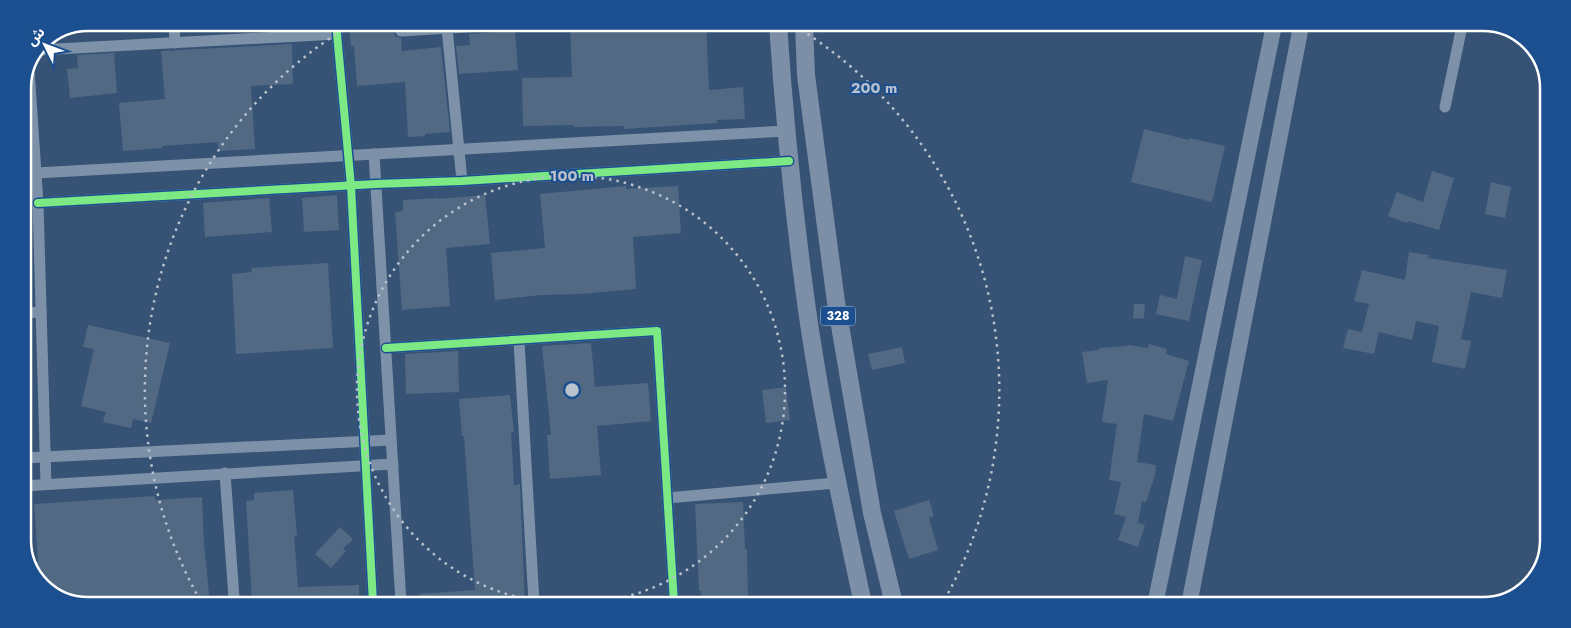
<svg xmlns="http://www.w3.org/2000/svg" width="1571" height="628" font-family="Jost,'Noto Sans Arabic',sans-serif">
	<style>
		.building { fill: #526984 }
		.lines { fill: none; stroke-linecap: round; stroke-linejoin: round }
		.street { stroke: #7d92a8; stroke-width: 11 }
		.secondary { stroke: #798da4; stroke-width: 16 }
		.primary { stroke: #7d8ea7; stroke-width: 18 }
		.cycleway-casing { stroke: #1b4f8f; stroke-width: 11 }
		.cycleway { stroke: #7ce984; stroke-width: 8 }
		.ring { fill: none; stroke: #b9c2ce; stroke-width: 2.5; stroke-dasharray: 2.5 5 }
		.labels { text-anchor: middle; stroke-width: 4; stroke-linejoin: round; paint-order: stroke }
		.shield { fill: #1b4f8f; stroke: #bbcadd; stroke-width: 1 }
		.shield-label { font-size: 12px; font-weight: bold; fill: #fff }
		.rim { fill: none; stroke: #fff; stroke-width: 2.5 }
		.centre { fill: #b9c2ce; stroke: #1b4f8f; stroke-width: 2.5 }
		.ring-label { font-size: 15px; text-anchor: middle; font-weight: bold; fill: #b9c2ce; stroke: #1b4f8f; stroke-width: 4; stroke-linejoin: round; paint-order: stroke }
	</style>
	<rect width="100%" height="100%" fill="#365274"/>
	<g class="building">
		<path d="M 349,23 L 399,23 L 395,27 L 394,32 L 395,36 L 401,38 L 402,51 L 441,47 L 450,132 L 425,134 L 425,136 L 408,137 L 405,82 L 357,86 L 354,46 L 351,46 Z"/>
		<path d="M 607,24 L 706,24 L 709,90 L 743,87 L 745,119 L 717,120 L 717,123 L 624,129 L 624,126 L 574,127 L 574,125 L 523,126 L 522,78 L 572,77 L 570,25 Z"/>
		<path d="M 512,31 L 515,31 L 518,70 L 459,74 L 456,46 L 470,45 L 469,34 Z"/>
		<path d="M 292,44 L 293,84 L 251,86 L 255,149 L 219,151 L 218,142 L 162,146 L 162,148 L 123,151 L 119,103 L 165,99 L 161,51 Z"/>
		<path d="M 114,53 L 117,93 L 70,98 L 67,69 L 78,68 L 77,55 Z"/>
		<path d="M 1144,129 L 1189,140 L 1189,138 L 1225,146 L 1212,202 L 1131,182 Z"/>
		<path d="M 1432,171 L 1454,178 L 1439,230 L 1408,221 L 1407,223 L 1388,216 L 1397,192 L 1423,202 Z"/>
		<path d="M 1491,182 L 1511,187 L 1505,218 L 1485,214 Z"/>
		<path d="M 626,186 L 626,189 L 678,186 L 681,233 L 633,237 L 636,289 L 581,294 L 541,295 L 495,300 L 491,253 L 545,248 L 540,194 Z"/>
		<path d="M 337,195 L 339,230 L 304,232 L 302,198 Z"/>
		<path d="M 485,195 L 490,244 L 446,248 L 450,306 L 402,310 L 395,212 L 403,211 L 403,200 L 438,198 L 438,199 Z"/>
		<path d="M 269,198 L 272,232 L 205,237 L 203,203 Z"/>
		<path d="M 1409,252 L 1429,255 L 1428,258 L 1507,270 L 1502,298 L 1471,292 L 1461,339 L 1471,341 L 1465,369 L 1432,362 L 1439,326 L 1416,321 L 1412,340 L 1379,332 L 1374,354 L 1343,348 L 1348,329 L 1362,332 L 1369,304 L 1354,301 L 1362,270 L 1405,280 Z"/>
		<path d="M 1185,256 L 1202,260 L 1189,321 L 1156,314 L 1160,295 L 1177,299 Z"/>
		<path d="M 328,263 L 333,348 L 236,354 L 232,274 L 252,272 L 251,268 Z"/>
		<path d="M 1134,304 L 1145,304 L 1144,319 L 1133,318 Z"/>
		<path d="M 88,325 L 170,343 L 151,423 L 133,419 L 131,428 L 103,422 L 106,412 L 81,406 L 94,349 L 83,347 Z"/>
		<path d="M 591,343 L 595,387 L 648,383 L 651,421 L 597,426 L 601,475 L 550,479 L 547,435 L 551,435 L 542,346 Z"/>
		<path d="M 1149,344 L 1167,349 L 1166,354 L 1189,361 L 1173,421 L 1144,414 L 1137,462 L 1156,465 L 1155,475 L 1146,502 L 1142,501 L 1138,523 L 1145,525 L 1138,547 L 1118,540 L 1126,517 L 1114,514 L 1121,482 L 1109,480 L 1117,424 L 1102,422 L 1108,380 L 1087,383 L 1082,352 L 1099,350 L 1099,348 L 1127,346 L 1128,345 L 1148,348 Z"/>
		<path d="M 902,347 L 905,363 L 872,370 L 868,354 Z"/>
		<path d="M 458,351 L 459,392 L 406,394 L 405,354 Z"/>
		<path d="M 786,387 L 790,420 L 766,423 L 762,390 Z"/>
		<path d="M 510,395 L 514,432 L 511,432 L 514,485 L 520,484 L 525,603 L 420,603 L 419,594 L 475,590 L 464,436 L 462,436 L 459,399 Z"/>
		<path d="M 293,490 L 297,537 L 294,535 L 298,587 L 359,585 L 359,603 L 252,602 L 246,501 L 254,500 L 254,493 Z"/>
		<path d="M 155,496 L 155,500 L 202,497 L 204,543 L 209,595 L 170,599 L 170,597 L 118,599 L 118,600 L 99,602 L 67,602 L 36,580 L 29,561 L 38,561 L 34,504 Z"/>
		<path d="M 929,500 L 934,516 L 929,518 L 938,550 L 909,559 L 894,511 Z"/>
		<path d="M 743,502 L 745,549 L 747,549 L 748,604 L 701,604 L 701,591 L 699,591 L 695,504 Z"/>
		<path d="M 340,527 L 353,539 L 343,549 L 346,551 L 331,568 L 315,554 Z"/>
	</g>
	<g class="lines">
		<g class="street">
			<path d="M 174,23 L 175,43"/>
			<path d="M 447,28 L 462,181"/>
			<path d="M 401,31 L 512,24"/>
			<path d="M 337,34 L 351,186 L 373,603"/>
			<path d="M 38,50 L 337,34 L 336,23"/>
			<path d="M 29,70 L 38,203 L 46,484"/>
			<path d="M 1445,107 L 1462,26"/>
			<path d="M 374,154 L 401,603"/>
			<path d="M 36,173 L 786,131"/>
			<path d="M 38,203 L 376,184 L 462,181 L 789,161"/>
			<path d="M 23,313 L 41,312"/>
			<path d="M 519,341 L 534,603"/>
			<path d="M 386,348 L 657,331 L 674,603"/>
			<path d="M 23,458 L 391,440"/>
			<path d="M 225,473 L 234,598 L 232,602"/>
			<path d="M 23,486 L 393,464"/>
			<path d="M 667,498 L 836,483"/>
			<path d="M 1508,598 L 1522,591"/>
		</g>
		<g class="secondary">
			<path d="M 1155,605 L 1274,25"/>
			<path d="M 1189,605 L 1301,26"/>
		</g>
		<g class="primary">
			<path d="M 778,24 C 784,115 793,205 805,295 C 819,399 841,502 863,604"/>
			<path d="M 804,24 L 806,75 L 836,302 L 872,513 L 894,604"/>
		</g>
		<g class="cycleway-casing">
			<g id="cycleway">
				<path d="M 337,34 L 351,186 L 373,603"/>
				<path d="M 38,203 L 376,184 L 462,181 L 789,161"/>
				<path d="M 386,348 L 657,331 L 674,603"/>
			</g>
		</g>
		<use href="#cycleway" class="cycleway"/>
	</g>
	<g class="ring">
		<path d="M551 603A214 214 0 1 1 591 603"/>
		<path d="M200 600A427 427 0 0 1 352 24M795 26A427 427 0 0 1 942 604"/>
	</g>
	<g class="labels">
		<rect class="shield" x="820.5" y="306.5" width="35" height="19" rx="4"/>
		<g class="shield-label">
			<text x="838" y="320">328</text>
		</g>
	</g>
	<path d="M0 0H1571V628H0ZM88 31H1483A57 57 0 0 1 1540 88V540A57 57 0 0 1 1483 597H88A57 57 0 0 1 31 540V88A57 57 0 0 1 88 31Z" fill="#1b4f8f" fill-rule="evenodd"/>
	<path class="rim" d="M88 31H1483A57 57 0 0 1 1540 88V540A57 57 0 0 1 1483 597H88A57 57 0 0 1 31 540V88A57 57 0 0 1 88 31Z"/>
	<circle cx="572" cy="390" r="8" class="centre"/>
	<g class="ring-label">
		<text x="874" y="93">200 m</text>
		<text x="572" y="181">100 m</text>
	</g>
	<g transform="translate(45 45) rotate(312)" stroke="#1b4f8f" stroke-width="4" paint-order="stroke">
	<path d="M0-4L9 19L0 12L-9 19Z" fill="#ffffff"/>
	<text y="-8" font-size="14" font-weight="bold" text-anchor="middle" fill="#ffffff">ش</text>
	</g>
</svg>
